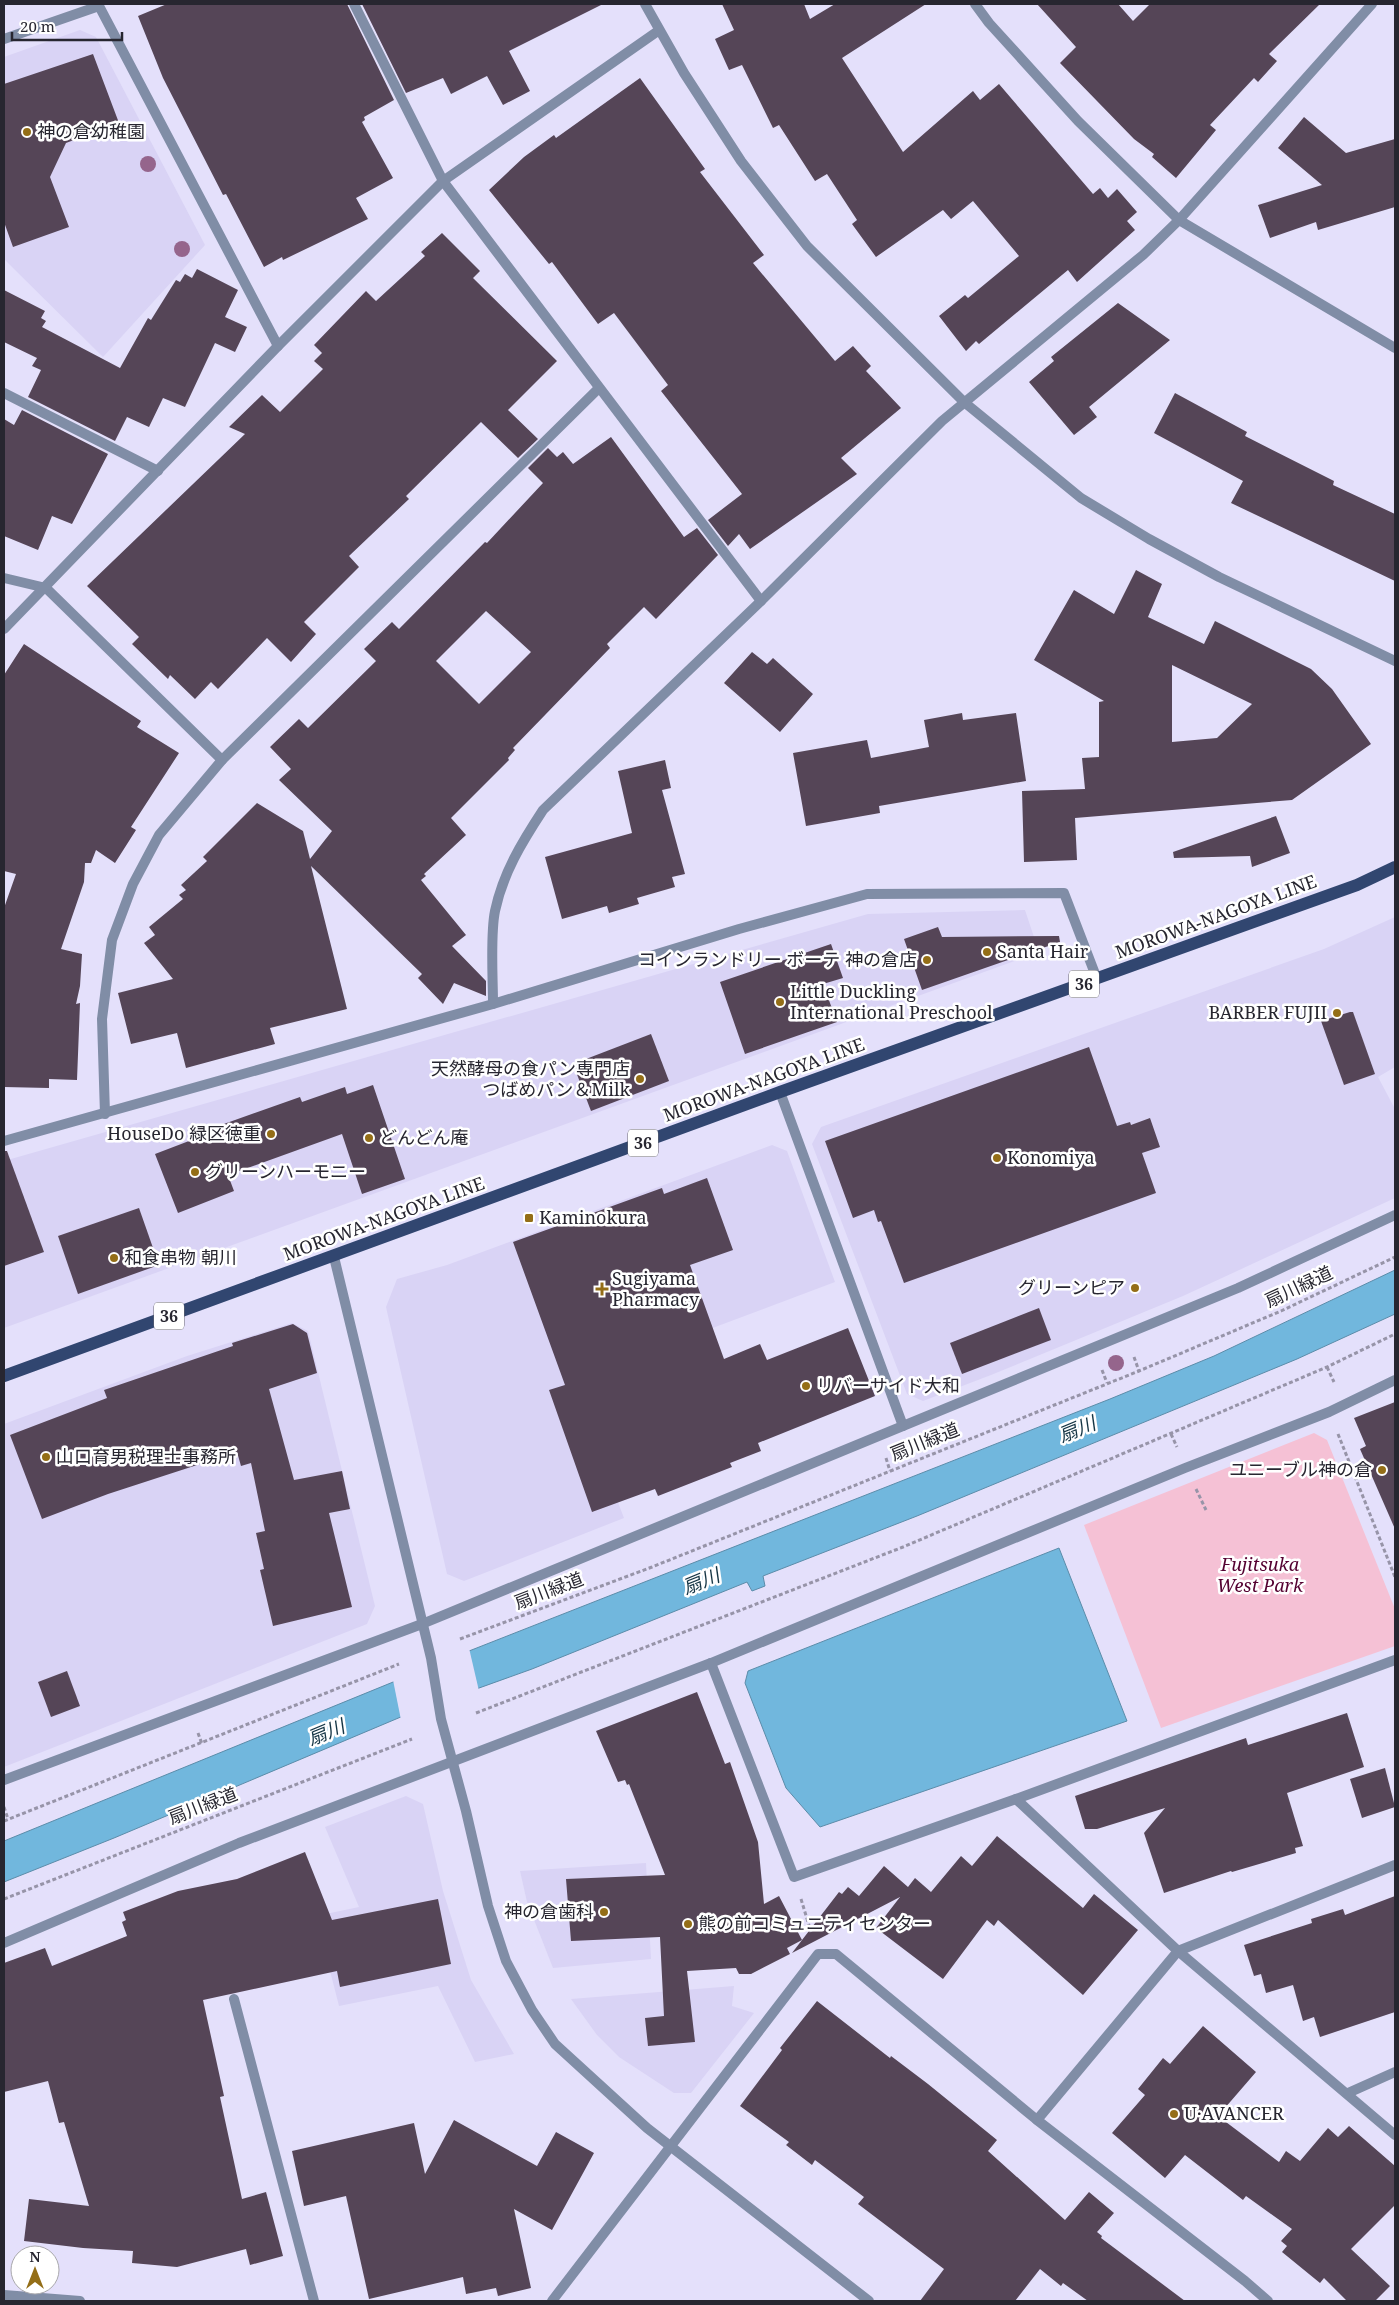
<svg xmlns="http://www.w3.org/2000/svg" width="1399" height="2305" font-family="'Noto Serif','Noto Sans JP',serif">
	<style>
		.built { fill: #d9d3f5 }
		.green { fill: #f5c1d5 }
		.water { fill: #71b7dd; stroke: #5b8ca9 }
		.pier { fill: #e4e0fb }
		.building { fill: #554557; fill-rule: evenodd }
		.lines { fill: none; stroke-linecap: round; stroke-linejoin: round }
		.path { stroke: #9794a8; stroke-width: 3; stroke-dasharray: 4 2.5; stroke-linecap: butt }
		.minor { stroke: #808da6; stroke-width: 10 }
		.tertiary { stroke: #808da6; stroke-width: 10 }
		.primary { stroke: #314670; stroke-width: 12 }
		.tree { fill: #95658c }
		.poi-dot { fill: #946e17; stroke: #fff; stroke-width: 2 }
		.labels { text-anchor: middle; stroke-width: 5; stroke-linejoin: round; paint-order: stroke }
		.shield { fill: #fff; stroke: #68676e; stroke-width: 1 }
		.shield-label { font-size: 16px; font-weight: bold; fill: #272630 }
		.poi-label { font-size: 18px; fill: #272630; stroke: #fff; text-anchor: start }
		.street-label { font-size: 18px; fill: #272630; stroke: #fff }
		.park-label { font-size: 18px; font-style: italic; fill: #540131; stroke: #fff }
		.water-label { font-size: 19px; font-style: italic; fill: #153545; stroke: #fff }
	</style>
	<rect width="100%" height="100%" fill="#e4e0fb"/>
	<g class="built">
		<path d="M 80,30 L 96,37 L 205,245 L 103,357 L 5,260 L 4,255 L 4,57 Z"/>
		<path d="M 1025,910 L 1039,952 L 4,1328 L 4,1161 L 868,914 Z"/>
		<path d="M 1395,917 L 1395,1067 L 1378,1077 L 1395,1109 L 1395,1198 L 1183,1296 L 991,1375 L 923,1401 L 907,1394 L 812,1144 L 821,1127 L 1324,949 Z"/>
		<path d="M 772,1145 L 787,1151 L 835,1282 L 571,1381 L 624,1518 L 464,1581 L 447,1574 L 386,1307 L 397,1279 L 447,1265 Z"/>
		<path d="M 292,1323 L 308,1331 L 375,1606 L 367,1624 L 4,1767 L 4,1424 L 187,1356 Z"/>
		<path d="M 406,1796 L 423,1804 L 443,1891 L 471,1980 L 514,2054 L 475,2062 L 438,1986 L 339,2006 L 316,1916 L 359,1907 L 325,1827 Z"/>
		<path d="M 646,1863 L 651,1959 L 553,1968 L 527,1902 L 520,1871 Z"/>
		<path d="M 734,1986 L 732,2006 L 754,2013 L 691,2093 L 674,2093 L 619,2057 L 597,2035 L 571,1999 Z"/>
	</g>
	<path class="green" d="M 1314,1433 L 1327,1440 L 1395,1609 L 1395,1646 L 1161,1728 L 1084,1525 Z"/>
	<g class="water">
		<path d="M 1395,1270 L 1395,1314 L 1297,1359 L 917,1516 L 763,1576 L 765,1586 L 752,1591 L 747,1582 L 532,1669 L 415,1711 L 114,1838 L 4,1882 L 4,1841 L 469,1651 L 1110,1399 L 1214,1356 Z"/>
		<path d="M 1059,1548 L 1127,1721 L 820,1827 L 786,1788 L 745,1683 L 748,1671 Z"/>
	</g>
	<path class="pier" d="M 469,1648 L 479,1691 L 401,1720 L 393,1680 Z"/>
	<g class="building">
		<path d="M 167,4 L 347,4 L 394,100 L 364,117 L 365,120 L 362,122 L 393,178 L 356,198 L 368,219 L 283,260 L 282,257 L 264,267 L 226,194 L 223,195 L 163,78 L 138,16 Z"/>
		<path d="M 362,4 L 603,4 L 509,51 L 530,91 L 503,105 L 487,76 L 451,94 L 443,78 L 406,93 Z"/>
		<path d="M 722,4 L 804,4 L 810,19 L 835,4 L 926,4 L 842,58 L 903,152 L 973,91 L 980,100 L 999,84 L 1093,194 L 1100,188 L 1108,198 L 1117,189 L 1137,212 L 1127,221 L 1135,230 L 1077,282 L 1068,270 L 979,344 L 976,341 L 966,351 L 939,316 L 965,295 L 968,298 L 1019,256 L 973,201 L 951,219 L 943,210 L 876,257 L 852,224 L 857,220 L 827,174 L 815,181 L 779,125 L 773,128 L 742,65 L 729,70 L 715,39 L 734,30 Z"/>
		<path d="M 1037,4 L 1118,4 L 1133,21 L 1150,4 L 1320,4 L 1269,54 L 1277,61 L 1258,82 L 1254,78 L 1210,125 L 1216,130 L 1176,178 L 1152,157 L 1154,154 L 1134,139 L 1060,63 L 1076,47 Z"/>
		<path d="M 93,54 L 119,123 L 66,143 L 50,177 L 69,227 L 13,247 L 4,222 L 4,84 Z"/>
		<path d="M 640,78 L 705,169 L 700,172 L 764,255 L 753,263 L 835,361 L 853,346 L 871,366 L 866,371 L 901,408 L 841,458 L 857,474 L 750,549 L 739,534 L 728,546 L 708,520 L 742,494 L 661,391 L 668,385 L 614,313 L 598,324 L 552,262 L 549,264 L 489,190 L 524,157 L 554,135 L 556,138 Z"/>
		<path d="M 1304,117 L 1346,153 L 1395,139 L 1395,207 L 1318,230 L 1316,222 L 1270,238 L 1258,205 L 1322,185 L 1278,148 Z"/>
		<path d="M 442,233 L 480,271 L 473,278 L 557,361 L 508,410 L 538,439 L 518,458 L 481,422 L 406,496 L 409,499 L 349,556 L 359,567 L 304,622 L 316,634 L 291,662 L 267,638 L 218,689 L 211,682 L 195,699 L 170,675 L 168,679 L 132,644 L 139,637 L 87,586 L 245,434 L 229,427 L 262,395 L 280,412 L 323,369 L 314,361 L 322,353 L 314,345 L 366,291 L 376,301 L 425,256 L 421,252 Z"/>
		<path d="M 197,269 L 238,290 L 225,317 L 247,327 L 235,352 L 215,343 L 185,407 L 163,398 L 149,427 L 127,417 L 115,441 L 28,397 L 41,370 L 32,366 L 37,358 L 4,342 L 4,290 L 45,311 L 41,318 L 46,321 L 42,327 L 120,368 L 148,318 L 151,320 L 176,280 L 180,282 L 185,274 L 192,278 Z"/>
		<path d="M 1118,303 L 1170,340 L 1089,407 L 1097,417 L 1074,435 L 1029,382 L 1054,361 L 1051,357 Z"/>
		<path d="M 1175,393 L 1247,432 L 1245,436 L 1334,481 L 1333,485 L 1395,514 L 1395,581 L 1231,503 L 1243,481 L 1154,433 Z"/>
		<path d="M 22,410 L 108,454 L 72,524 L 52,516 L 38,550 L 4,536 L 4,419 L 14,425 Z"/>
		<path d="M 611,437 L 684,537 L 697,528 L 718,555 L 656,619 L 644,607 L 607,644 L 610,648 L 513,748 L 515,750 L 508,758 L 509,760 L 451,818 L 466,835 L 424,874 L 426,876 L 421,880 L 466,935 L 452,946 L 486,981 L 486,996 L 454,983 L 443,1004 L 418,978 L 422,974 L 311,866 L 347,1009 L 270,1028 L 275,1044 L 186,1068 L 177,1033 L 131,1044 L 118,993 L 173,979 L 144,943 L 155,935 L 149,927 L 183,899 L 179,895 L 186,890 L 181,885 L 207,861 L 203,857 L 257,803 L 303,831 L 310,859 L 332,831 L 279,780 L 291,769 L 270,747 L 299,719 L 308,728 L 376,661 L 364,649 L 392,622 L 399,629 L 485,542 L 487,543 L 543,483 L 528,468 L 548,448 L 557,457 L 563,452 L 573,464 ZM 486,611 L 531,652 L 479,704 L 436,661 Z"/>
		<path d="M 1136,570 L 1162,584 L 1148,617 L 1204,644 L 1215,621 L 1311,669 L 1332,689 L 1371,744 L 1292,800 L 1075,818 L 1077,860 L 1024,862 L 1022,791 L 1085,789 L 1082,758 L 1099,757 L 1099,702 L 1104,701 L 1034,660 L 1074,590 L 1114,614 ZM 1172,665 L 1252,704 L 1217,738 L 1172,742 Z"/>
		<path d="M 24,644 L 141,721 L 137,727 L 179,753 L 131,827 L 136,830 L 115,863 L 96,850 L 91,863 L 85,863 L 84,882 L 61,949 L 82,954 L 80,986 L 76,1004 L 80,1003 L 77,1080 L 49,1079 L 49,1088 L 4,1087 L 4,908 L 16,874 L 4,871 L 4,675 Z"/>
		<path d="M 752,652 L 767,664 L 773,658 L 813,694 L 780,732 L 724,683 Z"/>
		<path d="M 962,713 L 963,720 L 1016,713 L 1026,781 L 879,806 L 880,813 L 806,826 L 793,753 L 867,740 L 871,758 L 929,747 L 924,720 Z"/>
		<path d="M 665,760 L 671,788 L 662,790 L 685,874 L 672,877 L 675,887 L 637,898 L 639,904 L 609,913 L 607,906 L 562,919 L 545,857 L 632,833 L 618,771 Z"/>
		<path d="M 1276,816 L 1290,853 L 1252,867 L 1250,856 L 1174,858 L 1173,852 Z"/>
		<path d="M 938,927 L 942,937 L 1059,936 L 1060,942 L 922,990 L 904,939 Z"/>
		<path d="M 831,944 L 843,978 L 823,984 L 837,1022 L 745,1054 L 720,982 Z"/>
		<path d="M 1350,1012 L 1353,1012 L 1375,1074 L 1344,1085 L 1321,1021 Z"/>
		<path d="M 651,1034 L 669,1081 L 591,1111 L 573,1064 Z"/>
		<path d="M 1089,1047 L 1117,1126 L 1130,1122 L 1131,1125 L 1150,1118 L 1160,1147 L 1142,1153 L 1156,1193 L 904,1283 L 881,1221 L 878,1222 L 874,1210 L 853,1218 L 825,1141 Z"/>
		<path d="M 373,1085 L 405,1179 L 362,1194 L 342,1134 L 228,1175 L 234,1191 L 178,1213 L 155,1154 L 223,1128 L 221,1125 L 300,1097 L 302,1102 L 345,1087 L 347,1094 Z"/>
		<path d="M 4,1151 L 7,1151 L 44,1252 L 4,1266 Z"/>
		<path d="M 707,1178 L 733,1250 L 690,1265 L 724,1359 L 760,1344 L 767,1360 L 848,1328 L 875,1396 L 758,1443 L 761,1451 L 730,1463 L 732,1467 L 658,1496 L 655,1489 L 592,1512 L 549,1390 L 565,1385 L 513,1242 L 662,1188 L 664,1194 Z"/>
		<path d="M 139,1208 L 159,1265 L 78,1294 L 58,1236 Z"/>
		<path d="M 1039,1308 L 1051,1340 L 962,1374 L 950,1343 Z"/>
		<path d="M 293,1324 L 307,1333 L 317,1373 L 269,1389 L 294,1480 L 342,1471 L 350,1509 L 329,1513 L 352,1607 L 273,1626 L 260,1570 L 264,1569 L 256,1533 L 265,1531 L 251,1463 L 241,1466 L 237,1452 L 108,1494 L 42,1519 L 10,1435 L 107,1398 L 104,1390 L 233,1346 L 232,1343 Z"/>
		<path d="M 1395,1402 L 1395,1529 L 1360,1449 L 1366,1446 L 1354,1418 Z"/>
		<path d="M 67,1671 L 80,1706 L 51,1717 L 38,1682 Z"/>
		<path d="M 697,1692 L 725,1764 L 730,1762 L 758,1842 L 764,1904 L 779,1896 L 802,1940 L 787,1948 L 790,1954 L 751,1974 L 739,1974 L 736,1968 L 687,1971 L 695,2042 L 648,2046 L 645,2018 L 664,2016 L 660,1937 L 571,1941 L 566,1879 L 665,1875 L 629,1784 L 627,1785 L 625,1780 L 618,1782 L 596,1731 Z"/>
		<path d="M 1347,1713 L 1364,1767 L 1287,1793 L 1303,1846 L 1295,1848 L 1296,1853 L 1232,1872 L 1231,1871 L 1164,1893 L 1144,1833 L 1165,1808 L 1097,1829 L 1085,1829 L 1075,1796 L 1246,1738 L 1248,1745 Z"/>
		<path d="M 1385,1768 L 1395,1807 L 1362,1818 L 1350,1779 Z"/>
		<path d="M 997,1836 L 1083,1908 L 1094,1894 L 1138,1930 L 1083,1995 L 998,1920 L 994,1926 L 987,1920 L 943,1979 L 876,1928 L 900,1897 L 792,1953 L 839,1892 L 842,1894 L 848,1887 L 859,1896 L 884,1866 L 908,1887 L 915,1878 L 931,1892 L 961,1856 L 972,1866 Z"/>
		<path d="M 305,1852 L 332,1920 L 438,1899 L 451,1964 L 340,1987 L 337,1971 L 203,2000 L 224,2096 L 220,2097 L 242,2199 L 266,2192 L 283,2256 L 250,2265 L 246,2249 L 177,2267 L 132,2263 L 133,2251 L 83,2248 L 24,2241 L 29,2199 L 89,2206 L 64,2122 L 59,2123 L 48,2081 L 4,2092 L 4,1963 L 45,1948 L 52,1966 L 127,1936 L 122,1922 L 126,1920 L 123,1912 L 178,1891 L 237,1879 Z"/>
		<path d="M 1395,1896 L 1395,2012 L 1320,2037 L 1314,2017 L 1303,2021 L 1293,1985 L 1266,1993 L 1261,1974 L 1254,1976 L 1244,1945 L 1312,1923 L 1311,1919 L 1343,1909 L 1345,1915 Z"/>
		<path d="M 817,2001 L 890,2058 L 891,2056 L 928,2084 L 997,2140 L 988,2151 L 1065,2220 L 1089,2192 L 1114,2213 L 1097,2232 L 1102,2236 L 1101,2238 L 1185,2301 L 1088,2301 L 1063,2283 L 1061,2286 L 1040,2269 L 1015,2301 L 920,2301 L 944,2269 L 858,2204 L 864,2197 L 815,2160 L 812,2165 L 786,2145 L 789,2142 L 740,2106 L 782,2050 L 780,2048 Z"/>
		<path d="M 1203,2026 L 1256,2072 L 1218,2116 L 1279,2162 L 1286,2151 L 1300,2161 L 1328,2128 L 1338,2137 L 1349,2126 L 1395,2166 L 1395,2205 L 1351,2249 L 1390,2286 L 1375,2301 L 1347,2301 L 1324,2278 L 1320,2283 L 1282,2252 L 1287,2246 L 1281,2241 L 1292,2229 L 1246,2196 L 1243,2200 L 1185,2155 L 1165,2178 L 1112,2133 L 1145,2095 L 1138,2089 L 1163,2058 L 1170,2064 Z"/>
		<path d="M 454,2120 L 537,2166 L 556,2132 L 594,2153 L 552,2230 L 514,2209 L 531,2288 L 498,2296 L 496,2288 L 466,2294 L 463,2277 L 369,2299 L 346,2196 L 304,2206 L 292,2151 L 414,2123 L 425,2174 Z"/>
	</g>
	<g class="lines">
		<g class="path">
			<path d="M 1134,1357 L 1139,1371"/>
			<path d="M 1327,1367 L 1334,1382"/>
			<path d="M 1102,1370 L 1107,1383"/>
			<path d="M 1171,1434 L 1177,1447"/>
			<path d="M 1338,1434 L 1395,1577"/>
			<path d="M 886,1458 L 890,1471"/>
			<path d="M 1196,1489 L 1206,1510"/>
			<path d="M 460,1639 L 652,1567 L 1139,1371 L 1281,1311 L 1395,1257"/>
			<path d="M 476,1713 L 903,1547 L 1327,1367 L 1395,1334"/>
			<path d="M 198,1733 L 202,1744"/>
			<path d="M 4,1807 L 8,1819"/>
			<path d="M 4,1821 L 399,1664"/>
			<path d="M 4,1899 L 412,1739"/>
			<path d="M 801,1899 L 811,1932"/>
		</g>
		<g class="minor">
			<path d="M 98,4 L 278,346"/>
			<path d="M 354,4 L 443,181 L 761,601"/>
			<path d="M 975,4 L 989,23 L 1078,121 L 1179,220 L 1395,348"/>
			<path d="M 4,39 L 99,6"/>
			<path d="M 4,393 L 158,471"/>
			<path d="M 4,578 L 46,588 L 222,760"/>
			<path d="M 4,629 L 278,346 L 443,181 L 658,31"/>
			<path d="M 493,1004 C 493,978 490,935 495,911 C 503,873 522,842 543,810 L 761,601 L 942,421 L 1143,255 L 1179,220 L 1372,4"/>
			<path d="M 780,1092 L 903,1426"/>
			<path d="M 105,1114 L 102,1019 L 112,940 L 133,884 L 159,835 L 222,760 L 599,388"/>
			<path d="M 4,1141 L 493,1004 L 739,929 L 867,894 L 1064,893 L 1097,979"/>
			<path d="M 711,1663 L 794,1877 L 1016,1799 L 1395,1660"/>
			<path d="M 4,1780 L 422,1624 L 1238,1288 L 1395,1215"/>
			<path d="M 1016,1799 L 1178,1951 L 1395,2135"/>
			<path d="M 4,1943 L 239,1843 L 711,1663 L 1185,1468 L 1329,1412 L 1395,1380"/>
			<path d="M 234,1999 L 314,2301"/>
			<path d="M 1348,2093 L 1395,2072"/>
			<path d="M 1037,2120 L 1178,1951 L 1395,1865"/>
			<path d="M 4,2295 L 80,2301"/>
			<path d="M 552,2301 L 818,1954 L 836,1954 L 1037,2120 L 1245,2281 L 1268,2301"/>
		</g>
		<g class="tertiary">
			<path d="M 645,4 L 684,73 L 741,161 L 807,246 L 964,402 L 1081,498 L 1149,539 L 1219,577 L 1395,661"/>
			<path d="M 334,1257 L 431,1658 L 441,1719 L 466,1811 L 488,1906 L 506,1961 L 532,2010 L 555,2044 L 647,2128 L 869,2301"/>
		</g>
		<path class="primary" d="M 4,1376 L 780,1092 L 1357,885 L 1395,867"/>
	</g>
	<g class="tree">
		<circle cx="148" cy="164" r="8"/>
		<circle cx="182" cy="249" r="8"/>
		<circle cx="1116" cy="1363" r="8"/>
	</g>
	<g class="poi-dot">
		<circle cx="27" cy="132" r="5"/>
		<circle cx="987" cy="952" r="5"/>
		<circle cx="927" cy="960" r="5"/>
		<circle cx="780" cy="1002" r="5"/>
		<circle cx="1337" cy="1013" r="5"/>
		<circle cx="640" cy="1079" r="5"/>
		<circle cx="271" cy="1134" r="5"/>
		<circle cx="369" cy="1138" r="5"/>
		<circle cx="997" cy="1158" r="5"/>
		<circle cx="195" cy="1172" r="5"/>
		<rect x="524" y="1213" width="10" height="10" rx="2.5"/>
		<circle cx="114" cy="1258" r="5"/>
		<circle cx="1135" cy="1288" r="5"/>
		<path d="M599.5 1281.5h5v5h5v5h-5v5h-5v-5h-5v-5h5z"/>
		<circle cx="806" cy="1386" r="5"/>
		<circle cx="46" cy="1457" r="5"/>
		<circle cx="1382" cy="1470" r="5"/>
		<circle cx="604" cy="1912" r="5"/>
		<circle cx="688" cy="1924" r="5"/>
		<circle cx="1174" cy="2114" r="5"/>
	</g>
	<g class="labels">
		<g class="shield">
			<rect x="1069" y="970.5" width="30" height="27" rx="4"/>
			<rect x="628" y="1129.5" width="30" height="27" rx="4"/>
			<rect x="154" y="1302.5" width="30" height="27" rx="4"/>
		</g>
		<g class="shield-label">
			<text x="1084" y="990">36</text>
			<text x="643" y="1149">36</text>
			<text x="169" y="1322">36</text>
		</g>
		<g class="poi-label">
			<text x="37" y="138">神の倉幼稚園</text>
			<text x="997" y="958">Santa Hair</text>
			<text x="917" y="966" text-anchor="end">コインランドリー ボーテ 神の倉店</text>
			<text x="790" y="998">Little Duckling<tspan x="790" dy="21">International Preschool</tspan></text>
			<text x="1327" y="1019" text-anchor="end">BARBER FUJII</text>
			<text x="630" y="1075" text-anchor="end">天然酵母の食パン専門店<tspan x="630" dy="21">つばめパン＆Milk</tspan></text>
			<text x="261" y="1140" text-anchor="end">HouseDo 緑区徳重</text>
			<text x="379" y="1144">どんどん庵</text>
			<text x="1007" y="1164">Konomiya</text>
			<text x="205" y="1178">グリーンハーモニー</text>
			<text x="539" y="1224">Kaminokura</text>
			<text x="124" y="1264">和食串物 朝川</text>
			<text x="612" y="1285">Sugiyama<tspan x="612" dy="21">Pharmacy</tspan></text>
			<text x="1125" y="1294" text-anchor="end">グリーンピア</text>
			<text x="816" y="1392">リバーサイド大和</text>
			<text x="56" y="1463">山口育男税理士事務所</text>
			<text x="1372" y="1476" text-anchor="end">ユニーブル神の倉</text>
			<text x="594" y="1918" text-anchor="end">神の倉歯科</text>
			<text x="698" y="1930">熊の前コミュニティセンター</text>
			<text x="1184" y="2120">U·AVANCER</text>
		</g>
		<g class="street-label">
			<text transform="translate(1216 917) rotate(-20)" y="6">MOROWA-NAGOYA LINE</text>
			<text transform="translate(764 1080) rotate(-20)" y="6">MOROWA-NAGOYA LINE</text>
			<text transform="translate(384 1219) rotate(-20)" y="6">MOROWA-NAGOYA LINE</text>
			<text transform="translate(1299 1287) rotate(-25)" y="6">扇川緑道</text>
			<text transform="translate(925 1442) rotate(-22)" y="6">扇川緑道</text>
			<text transform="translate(549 1591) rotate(-21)" y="6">扇川緑道</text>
			<text transform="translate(203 1806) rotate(-21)" y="6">扇川緑道</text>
		</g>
		<g class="park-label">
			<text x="1260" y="1571">Fujitsuka<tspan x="1260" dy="21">West Park</tspan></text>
		</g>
		<g class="water-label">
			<text transform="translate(1077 1429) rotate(-22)" y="7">扇川</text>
			<text transform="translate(701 1581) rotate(-22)" y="7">扇川</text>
			<text transform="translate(326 1732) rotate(-22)" y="7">扇川</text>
		</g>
	</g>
	<rect width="1399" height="2305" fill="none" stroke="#272630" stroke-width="10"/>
	<g transform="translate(35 2270)"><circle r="24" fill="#ffffff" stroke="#a9a8ac"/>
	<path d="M0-4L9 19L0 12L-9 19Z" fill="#946e17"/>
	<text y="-8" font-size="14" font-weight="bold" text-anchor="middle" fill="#272630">N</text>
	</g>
	<path d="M12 32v8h110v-8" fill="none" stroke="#272630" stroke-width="2.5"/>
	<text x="20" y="32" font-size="15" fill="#272630" stroke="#ffffff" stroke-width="4" paint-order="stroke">20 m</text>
</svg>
